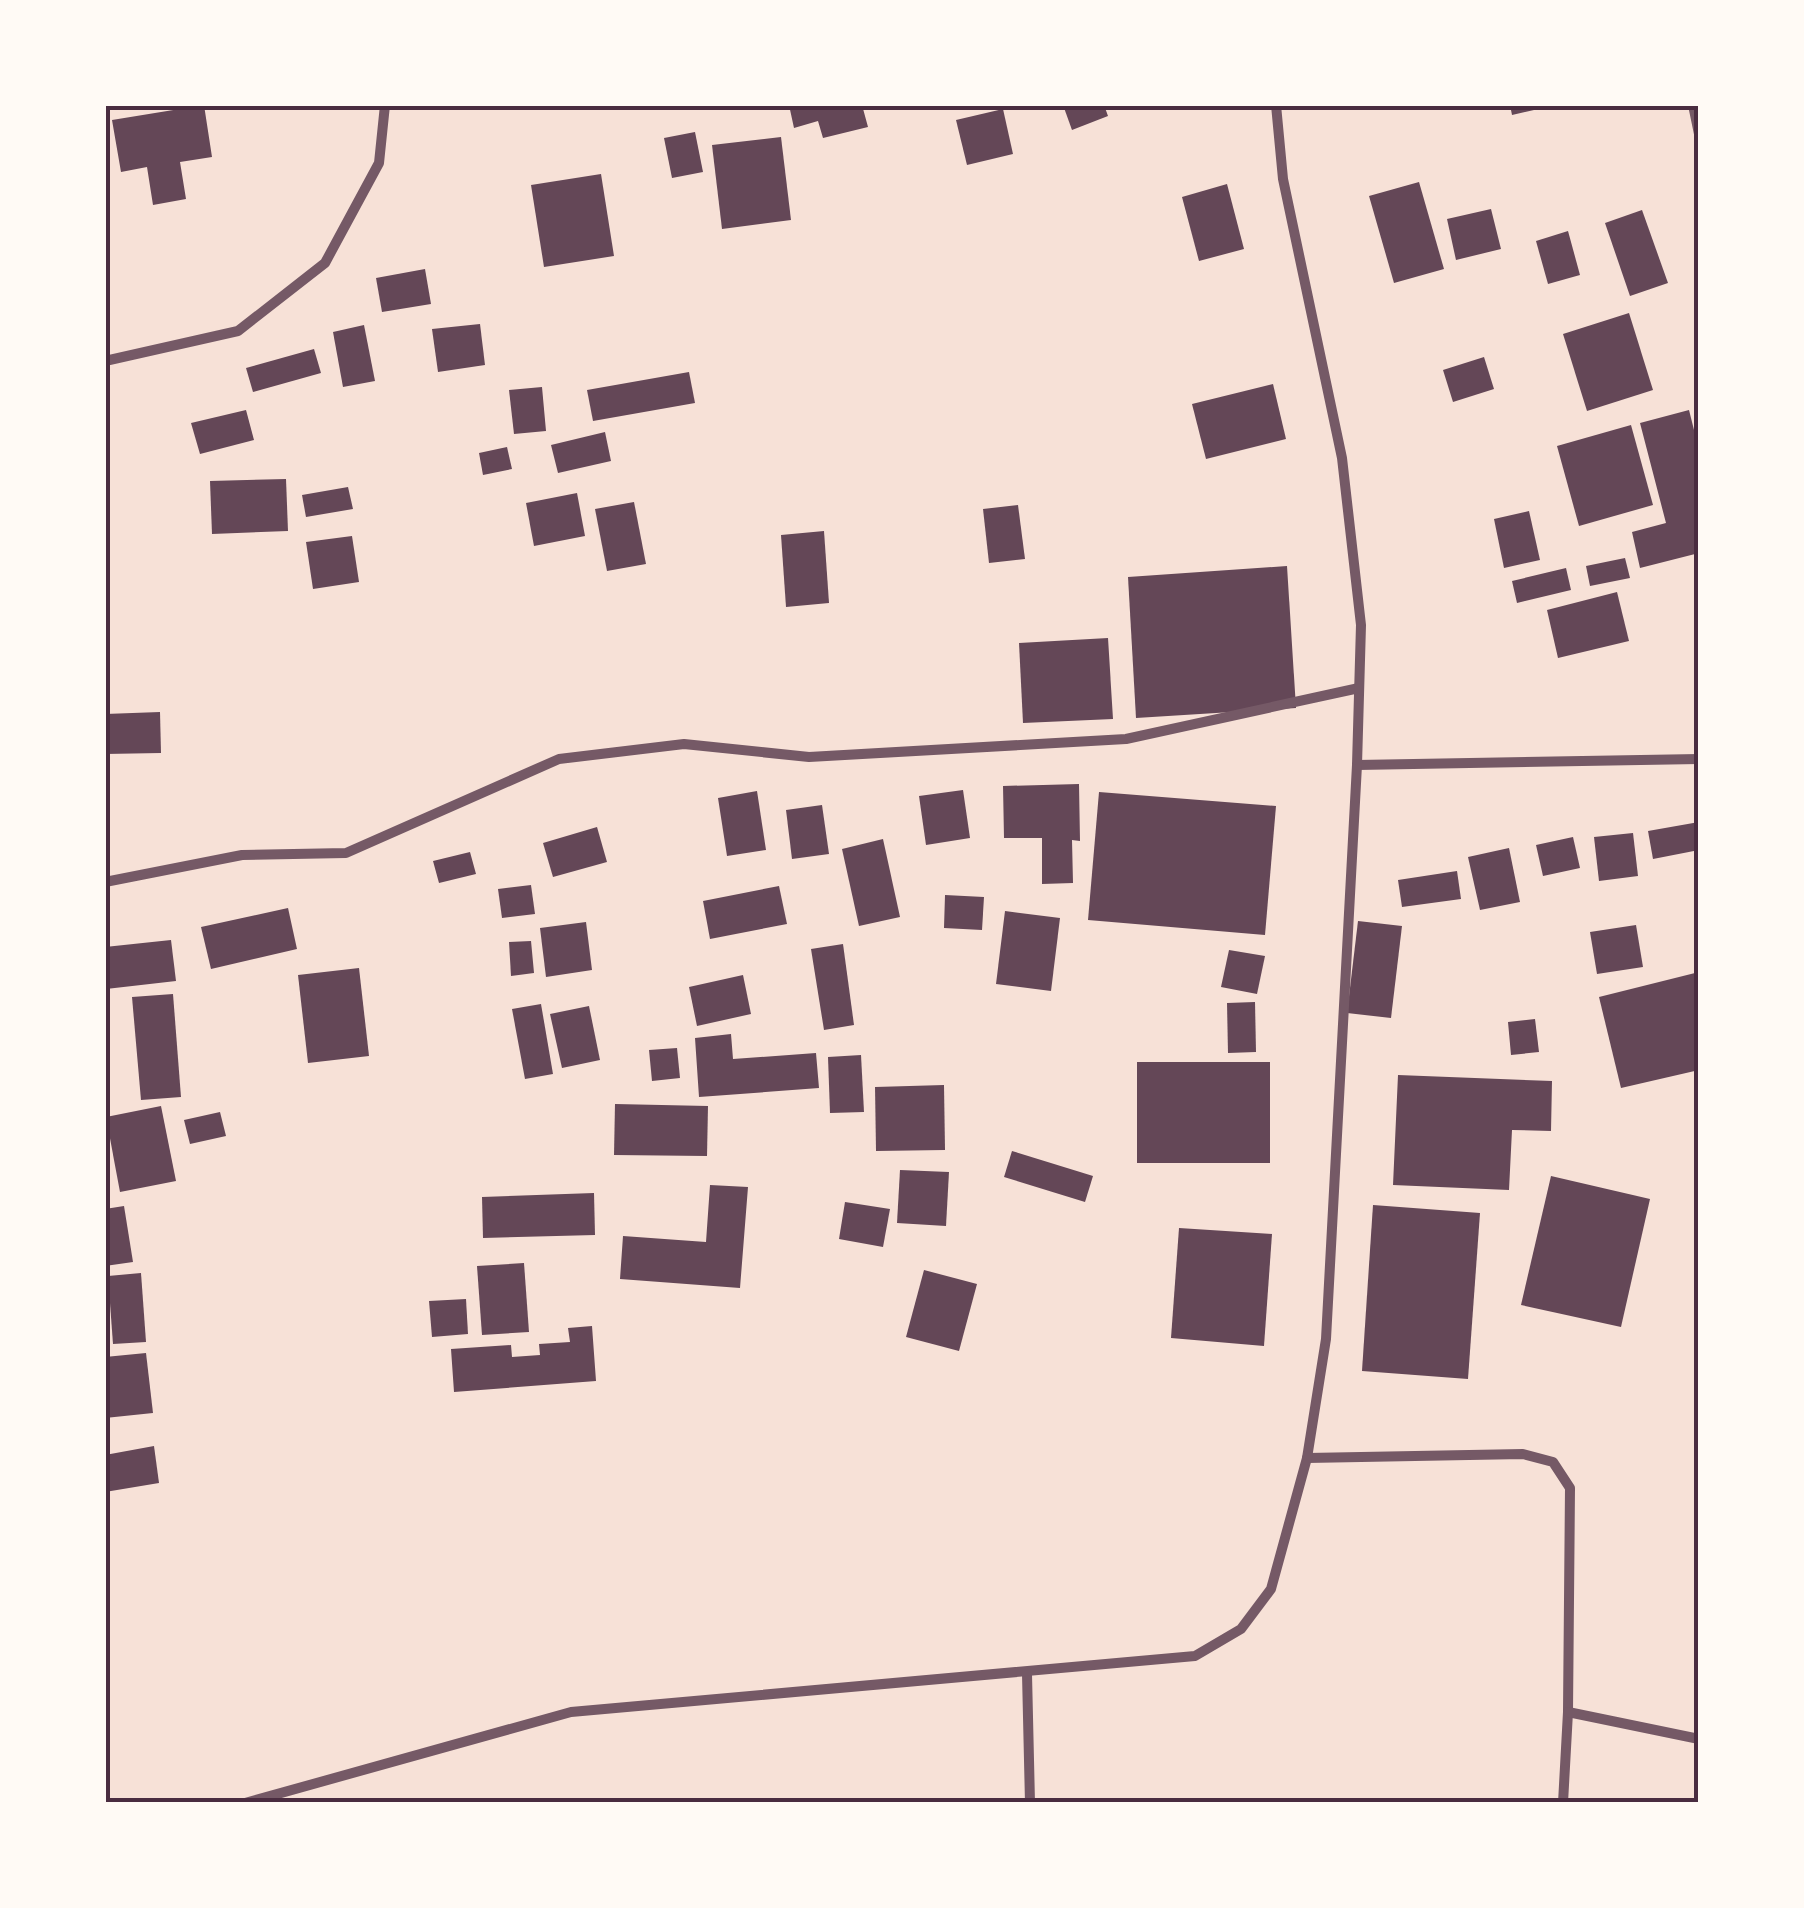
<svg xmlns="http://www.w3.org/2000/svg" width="1804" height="1908" font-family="'Space Grotesk',sans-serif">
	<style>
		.building { fill: #644757 }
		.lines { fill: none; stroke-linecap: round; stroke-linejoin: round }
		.minor { stroke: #755966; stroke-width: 10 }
		.neatline { fill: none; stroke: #4a2c40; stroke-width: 4 }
	</style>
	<rect width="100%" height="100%" fill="#f7e1d7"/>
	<g class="building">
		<path d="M 204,105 L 212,157 L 180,162 L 186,199 L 153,205 L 147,167 L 121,172 L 112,120 Z"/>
		<path d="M 789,105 L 862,105 L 868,127 L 823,138 L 818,121 L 794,128 Z"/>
		<path d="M 1063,105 L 1104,105 L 1108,116 L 1072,130 Z"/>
		<path d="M 1510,105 L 1533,105 L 1534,110 L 1512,115 Z"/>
		<path d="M 1003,109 L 1013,154 L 967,165 L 956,120 Z"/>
		<path d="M 695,132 L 703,172 L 672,178 L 664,138 Z"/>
		<path d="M 781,137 L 791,220 L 722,229 L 712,145 Z"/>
		<path d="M 601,174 L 614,256 L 544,267 L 531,185 Z"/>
		<path d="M 1419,182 L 1444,269 L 1394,283 L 1369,196 Z"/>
		<path d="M 1227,184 L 1244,249 L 1199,261 L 1182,197 Z"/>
		<path d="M 1491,209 L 1501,249 L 1456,260 L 1447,219 Z"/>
		<path d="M 1642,210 L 1668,283 L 1630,296 L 1605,223 Z"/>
		<path d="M 1568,231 L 1580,275 L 1548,284 L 1536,241 Z"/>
		<path d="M 425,269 L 431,304 L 382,312 L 376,278 Z"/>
		<path d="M 1629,313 L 1653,390 L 1587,411 L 1563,334 Z"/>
		<path d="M 480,324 L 485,365 L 438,372 L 432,329 Z"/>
		<path d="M 364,325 L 375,381 L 343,387 L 333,332 Z"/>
		<path d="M 314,349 L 321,373 L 253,392 L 246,368 Z"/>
		<path d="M 1484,357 L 1494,389 L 1453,402 L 1443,370 Z"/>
		<path d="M 689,372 L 695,403 L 593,421 L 587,390 Z"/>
		<path d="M 1273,384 L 1286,439 L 1206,459 L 1192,404 Z"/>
		<path d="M 542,387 L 546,431 L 514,434 L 509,390 Z"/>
		<path d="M 246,410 L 254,440 L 200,454 L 191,423 Z"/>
		<path d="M 1689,410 L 1699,450 L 1699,553 L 1640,568 L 1632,532 L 1666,523 L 1640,423 Z"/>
		<path d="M 1631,425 L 1653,505 L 1579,526 L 1557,446 Z"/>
		<path d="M 605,432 L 611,461 L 558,473 L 551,445 Z"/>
		<path d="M 507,447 L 512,469 L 483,475 L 479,453 Z"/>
		<path d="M 286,479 L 288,531 L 212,534 L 210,481 Z"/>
		<path d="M 348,487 L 353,509 L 306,517 L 302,495 Z"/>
		<path d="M 577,493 L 585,536 L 534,546 L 526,503 Z"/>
		<path d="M 634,502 L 646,564 L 607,571 L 595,509 Z"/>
		<path d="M 1018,505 L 1025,559 L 989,563 L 983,509 Z"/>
		<path d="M 1529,511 L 1540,560 L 1504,568 L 1494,519 Z"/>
		<path d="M 824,531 L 829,603 L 786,607 L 781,535 Z"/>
		<path d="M 352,536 L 359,582 L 313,589 L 306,542 Z"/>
		<path d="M 1625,558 L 1630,578 L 1590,586 L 1586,566 Z"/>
		<path d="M 1287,566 L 1296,708 L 1136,718 L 1128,577 Z"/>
		<path d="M 1566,568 L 1571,590 L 1517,603 L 1512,581 Z"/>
		<path d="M 1617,592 L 1629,641 L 1558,658 L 1547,610 Z"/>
		<path d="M 1108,638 L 1113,719 L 1023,723 L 1019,643 Z"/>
		<path d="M 160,712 L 161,753 L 105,754 L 105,714 Z"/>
		<path d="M 1079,784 L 1080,841 L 1072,840 L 1073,883 L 1042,884 L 1042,838 L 1004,838 L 1003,786 Z"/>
		<path d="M 963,790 L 970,838 L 926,845 L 919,796 Z"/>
		<path d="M 757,791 L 766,850 L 727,856 L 718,798 Z"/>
		<path d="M 1099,792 L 1276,806 L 1265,935 L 1088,920 Z"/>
		<path d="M 822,805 L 829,854 L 792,859 L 786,810 Z"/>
		<path d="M 1699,822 L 1699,850 L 1653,859 L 1648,831 Z"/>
		<path d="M 597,827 L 607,862 L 553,877 L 543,843 Z"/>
		<path d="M 1633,833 L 1638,876 L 1599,881 L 1594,837 Z"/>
		<path d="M 1573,837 L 1580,868 L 1543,876 L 1536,845 Z"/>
		<path d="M 883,839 L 900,917 L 859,926 L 842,849 Z"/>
		<path d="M 1509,848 L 1520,902 L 1480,910 L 1468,857 Z"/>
		<path d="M 470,852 L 476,874 L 439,883 L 433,861 Z"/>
		<path d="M 1457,871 L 1461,899 L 1402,907 L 1398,880 Z"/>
		<path d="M 531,885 L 535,914 L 502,918 L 498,889 Z"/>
		<path d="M 779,886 L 787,924 L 710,939 L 703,901 Z"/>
		<path d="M 945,895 L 984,897 L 982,930 L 944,928 Z"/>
		<path d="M 288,908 L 297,949 L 211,969 L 201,927 Z"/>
		<path d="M 1005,911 L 1060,918 L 1051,991 L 996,984 Z"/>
		<path d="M 1358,921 L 1402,926 L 1391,1018 L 1347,1013 Z"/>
		<path d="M 586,922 L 592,970 L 546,977 L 540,928 Z"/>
		<path d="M 1636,925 L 1643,967 L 1597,974 L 1590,932 Z"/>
		<path d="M 171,940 L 176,981 L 106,989 L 105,947 Z"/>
		<path d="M 531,941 L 534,973 L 511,976 L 509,942 Z"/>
		<path d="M 843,944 L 854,1025 L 824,1030 L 811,949 Z"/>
		<path d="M 1229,950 L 1265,956 L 1257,994 L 1221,987 Z"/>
		<path d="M 359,968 L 369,1056 L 308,1063 L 298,975 Z"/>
		<path d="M 1699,972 L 1699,1070 L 1621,1088 L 1599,997 Z"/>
		<path d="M 743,975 L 751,1014 L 697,1026 L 689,987 Z"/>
		<path d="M 173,994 L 181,1097 L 141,1100 L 132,997 Z"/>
		<path d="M 1255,1002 L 1256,1052 L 1228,1053 L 1227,1003 Z"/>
		<path d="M 541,1004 L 553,1074 L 525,1079 L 512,1009 Z"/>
		<path d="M 589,1006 L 600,1060 L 562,1068 L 550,1014 Z"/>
		<path d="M 1535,1019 L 1539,1052 L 1511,1055 L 1508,1022 Z"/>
		<path d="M 731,1034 L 733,1059 L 816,1053 L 819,1088 L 699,1097 L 695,1038 Z"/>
		<path d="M 677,1048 L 680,1078 L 652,1081 L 649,1050 Z"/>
		<path d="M 861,1055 L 864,1112 L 830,1113 L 828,1057 Z"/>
		<rect x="1137" y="1062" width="133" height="101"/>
		<path d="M 1398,1075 L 1552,1081 L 1551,1131 L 1512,1130 L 1509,1190 L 1393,1185 Z"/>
		<path d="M 944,1085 L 945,1150 L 876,1151 L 875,1087 Z"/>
		<path d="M 615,1104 L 708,1106 L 707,1156 L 614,1155 Z"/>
		<path d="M 161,1106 L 176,1181 L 120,1192 L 106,1117 Z"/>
		<path d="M 220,1112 L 226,1136 L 190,1144 L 184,1120 Z"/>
		<path d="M 1012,1151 L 1093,1176 L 1085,1202 L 1004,1177 Z"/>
		<path d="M 900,1170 L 949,1172 L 946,1226 L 897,1223 Z"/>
		<path d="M 1551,1176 L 1650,1199 L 1621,1327 L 1521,1305 Z"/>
		<path d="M 710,1185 L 748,1187 L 740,1288 L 620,1279 L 623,1236 L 706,1242 Z"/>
		<path d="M 594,1193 L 595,1235 L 483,1238 L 482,1197 Z"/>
		<path d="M 845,1202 L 890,1209 L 883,1247 L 839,1239 Z"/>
		<path d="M 1373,1205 L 1480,1213 L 1468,1379 L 1362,1371 Z"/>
		<path d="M 124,1206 L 133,1262 L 105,1266 L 105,1209 Z"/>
		<path d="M 1179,1228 L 1272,1234 L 1264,1346 L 1171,1338 Z"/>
		<path d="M 524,1263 L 529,1332 L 482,1335 L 477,1266 Z"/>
		<path d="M 924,1270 L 977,1284 L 959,1351 L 906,1337 Z"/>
		<path d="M 141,1273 L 146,1342 L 113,1344 L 108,1276 Z"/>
		<path d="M 466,1299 L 468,1334 L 432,1337 L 429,1301 Z"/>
		<path d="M 592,1326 L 596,1381 L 454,1392 L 451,1349 L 511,1345 L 512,1357 L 540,1355 L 539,1344 L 570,1342 L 568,1328 Z"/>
		<path d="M 146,1353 L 153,1413 L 105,1418 L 105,1357 Z"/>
		<path d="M 154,1446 L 159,1483 L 105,1492 L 105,1455 Z"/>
	</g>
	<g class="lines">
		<g class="minor">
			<path d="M 1693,105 L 1699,134"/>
			<path d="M 105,361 L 238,331 L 325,263 L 379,163 L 385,105"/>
			<path d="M 1357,765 L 1699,759"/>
			<path d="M 105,882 L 242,855 L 346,853 L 559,759 L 684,744 L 809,757 L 1126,739 L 1359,688"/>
			<path d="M 1307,1458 L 1523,1454 L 1553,1462 L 1570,1488 L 1568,1712 L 1563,1803"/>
			<path d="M 1027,1674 L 1030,1803"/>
			<path d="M 1568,1712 L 1699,1739"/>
			<path d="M 245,1803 L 571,1712 L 1195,1656 L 1241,1629 L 1271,1589 L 1307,1458 L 1326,1339 L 1357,765 L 1361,625 L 1342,458 L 1283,179 L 1276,105"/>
		</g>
	</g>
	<rect width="1804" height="1908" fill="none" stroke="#fffaf5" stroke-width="215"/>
	<rect x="108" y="108" width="1588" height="1692" class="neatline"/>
</svg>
